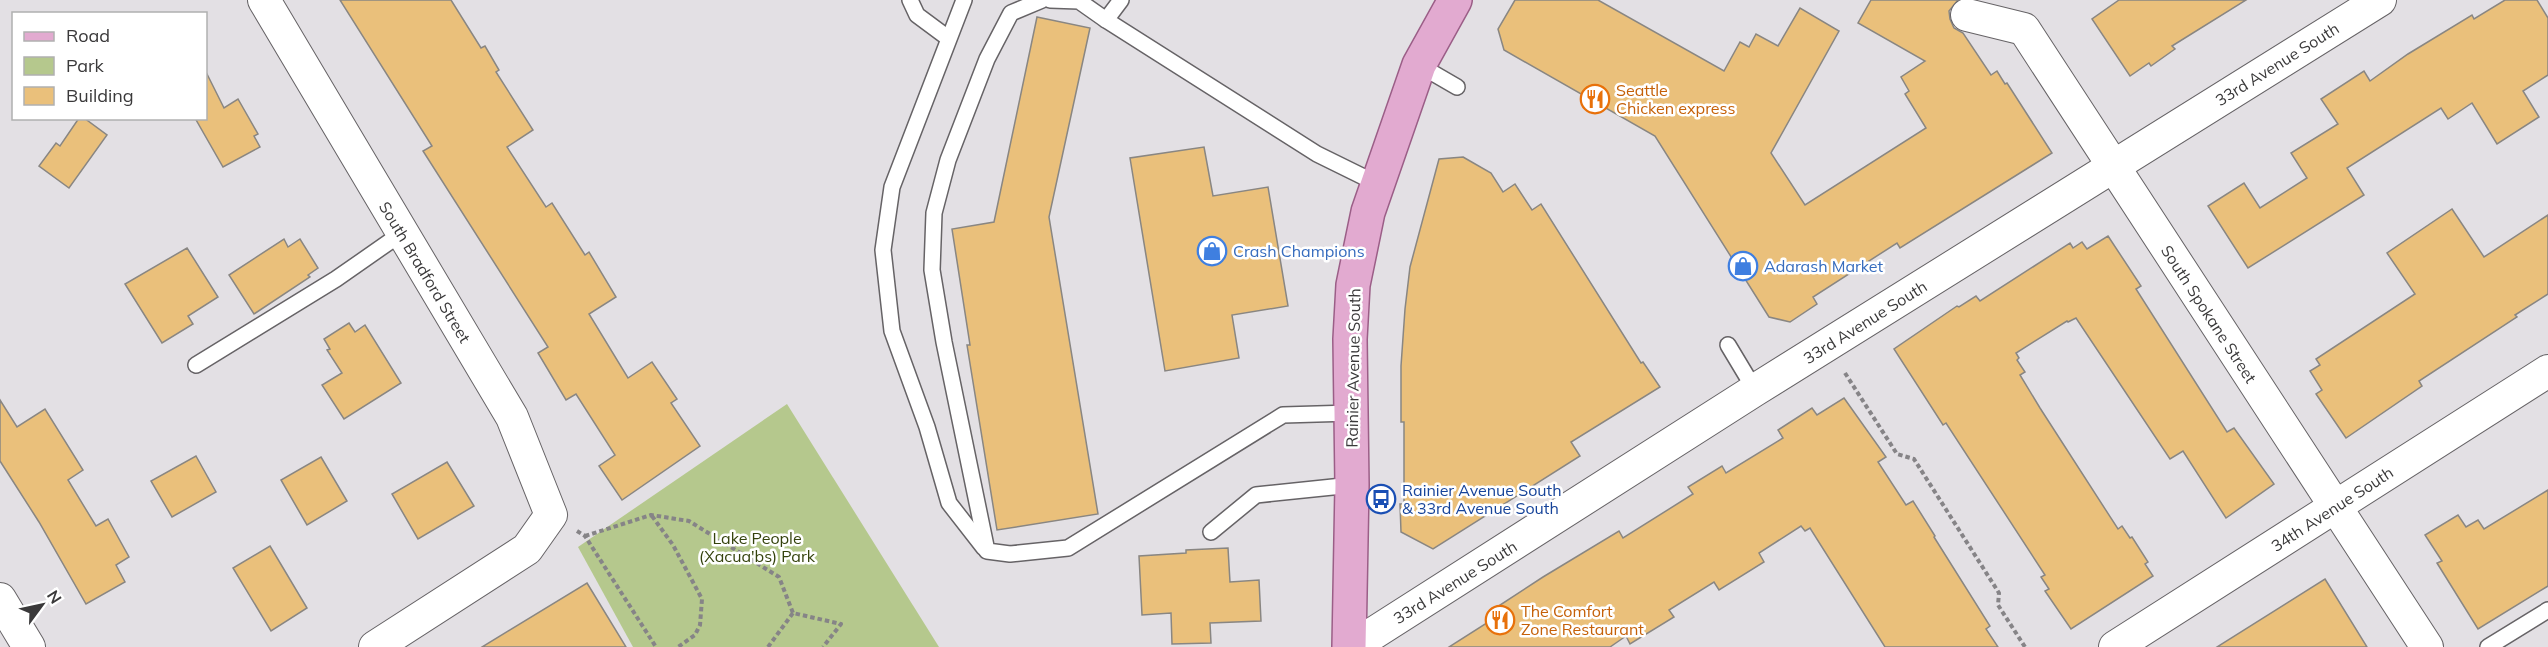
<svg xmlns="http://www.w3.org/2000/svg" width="2548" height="647" font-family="Mulish,sans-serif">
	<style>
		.green { fill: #b5c88d }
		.building { fill: #eac07b; stroke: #898682; stroke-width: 1.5 }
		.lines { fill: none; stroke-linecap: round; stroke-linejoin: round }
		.lane-casing { stroke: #666366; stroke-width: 18 }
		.street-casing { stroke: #666366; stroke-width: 34 }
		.primary-casing { stroke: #9b5e87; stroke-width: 36 }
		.path { stroke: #868487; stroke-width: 4; stroke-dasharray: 4.5 3; stroke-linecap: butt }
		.lane { stroke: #fff; stroke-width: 15 }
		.street { stroke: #fff; stroke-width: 32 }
		.primary { stroke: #e2aad0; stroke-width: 33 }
		.labels { text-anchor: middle; stroke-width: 5; stroke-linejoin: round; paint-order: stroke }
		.street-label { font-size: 16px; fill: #3a393a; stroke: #fff }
		.food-label { font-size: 16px; fill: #c56008; stroke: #fff; text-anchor: start }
		.shop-label { font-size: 16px; fill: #366cbe; stroke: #fff; text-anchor: start }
		.transit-label { font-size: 16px; fill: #164399; stroke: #fff; text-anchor: start }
		.park-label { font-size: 16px; fill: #34420c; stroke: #fff }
	</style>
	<rect width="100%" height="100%" fill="#e3e0e4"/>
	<path class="green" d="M 787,404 L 939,647 L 633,647 L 578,547 Z"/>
	<g class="building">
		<path d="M 340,0 L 451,0 L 481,48 L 485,46 L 499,70 L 496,72 L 533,130 L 507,147 L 546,207 L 552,203 L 585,255 L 589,252 L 616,297 L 589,314 L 628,378 L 652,362 L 677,399 L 671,403 L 700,446 L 622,500 L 599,466 L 615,455 L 576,394 L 566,400 L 538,353 L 548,347 L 423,151 L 432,146 Z"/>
		<path d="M 1515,0 L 1598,0 L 1724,71 L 1740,42 L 1749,47 L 1756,34 L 1778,46 L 1800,8 L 1839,31 L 1771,153 L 1805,205 L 1926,128 L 1905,94 L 1909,91 L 1901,77 L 1925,61 L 1858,23 L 1871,0 L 1958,0 L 1949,11 L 1950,19 L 1954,28 L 1963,33 L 1991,75 L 1997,71 L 2005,84 L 2007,83 L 2052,153 L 1900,248 L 1897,243 L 1813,297 L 1817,304 L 1790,322 L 1769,317 L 1655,136 L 1504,50 L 1498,29 Z"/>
		<path d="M 2119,0 L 2246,0 L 2172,46 L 2175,49 L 2151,66 L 2149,63 L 2130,76 L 2092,19 Z"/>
		<path d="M 2505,0 L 2537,0 L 2548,18 L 2548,75 L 2523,91 L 2539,117 L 2497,144 L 2472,103 L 2448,119 L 2441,108 L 2347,168 L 2364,195 L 2248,268 L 2208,206 L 2244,183 L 2260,208 L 2307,178 L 2291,153 L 2338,124 L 2321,99 L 2364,71 L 2370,81 L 2408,54 L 2472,15 L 2474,19 Z"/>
		<path d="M 1037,17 L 1090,28 L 1049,217 L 1098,514 L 997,530 L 967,345 L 970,345 L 952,229 L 994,222 Z"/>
		<path d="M 206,72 L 224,108 L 238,99 L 258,134 L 254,136 L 260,147 L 223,167 L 195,118 L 206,118 Z"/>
		<path d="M 79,118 L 84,118 L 107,135 L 69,188 L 39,166 L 56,143 L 60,146 Z"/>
		<path d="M 1204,147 L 1213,196 L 1268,187 L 1288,306 L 1232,315 L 1239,358 L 1165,371 L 1130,158 Z"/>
		<path d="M 1463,157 L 1491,173 L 1503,192 L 1515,184 L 1532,210 L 1541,204 L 1641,363 L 1643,362 L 1660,387 L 1571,442 L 1580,456 L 1433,549 L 1401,532 L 1400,504 L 1404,504 L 1404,422 L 1401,422 L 1401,366 L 1405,309 L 1410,267 L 1439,159 Z"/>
		<path d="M 2452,209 L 2484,257 L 2548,215 L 2548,294 L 2515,315 L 2517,317 L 2419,381 L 2422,386 L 2346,438 L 2316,394 L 2322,390 L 2310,371 L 2320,365 L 2316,359 L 2415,294 L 2387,253 Z"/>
		<path d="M 2108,236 L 2141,286 L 2136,289 L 2227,432 L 2234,428 L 2274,484 L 2226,518 L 2183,451 L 2170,459 L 2076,318 L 2068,322 L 2067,321 L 2016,353 L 2019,358 L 2017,360 L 2025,372 L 2020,375 L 2040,408 L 2118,529 L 2122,526 L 2130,538 L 2132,537 L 2148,562 L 2145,564 L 2153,576 L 2071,629 L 2045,591 L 2049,589 L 2041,577 L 2045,575 L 1946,423 L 1943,425 L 1894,349 L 1957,306 L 1959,307 L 1976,296 L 1980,301 L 2070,243 L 2073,248 L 2082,242 L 2087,249 Z"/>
		<path d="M 284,239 L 288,247 L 300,239 L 318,268 L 308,275 L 310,277 L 254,314 L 229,275 Z"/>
		<path d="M 187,248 L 218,297 L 188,316 L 193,324 L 162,343 L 125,284 Z"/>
		<path d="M 349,323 L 355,332 L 365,325 L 401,383 L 344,419 L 322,385 L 342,373 L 327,350 L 330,349 L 324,339 Z"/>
		<path d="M 1844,398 L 1886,457 L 1878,462 L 1906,505 L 1913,501 L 1935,536 L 1934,537 L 1990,626 L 1986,629 L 1998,647 L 1885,647 L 1810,528 L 1805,531 L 1801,526 L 1759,553 L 1764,562 L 1719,590 L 1714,582 L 1669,610 L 1674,617 L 1630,644 L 1626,636 L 1610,647 L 1449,647 L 1501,614 L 1497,607 L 1543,577 L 1619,531 L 1623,538 L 1693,494 L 1688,487 L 1722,466 L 1726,473 L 1783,438 L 1778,430 L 1812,408 L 1817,415 Z"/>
		<path d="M 0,400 L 17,427 L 45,409 L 83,470 L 68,480 L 96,526 L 108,519 L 129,557 L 116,565 L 125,582 L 86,604 L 39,522 L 0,461 Z"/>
		<path d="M 196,456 L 216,492 L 172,517 L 151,481 Z"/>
		<path d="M 321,457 L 347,501 L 307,525 L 281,480 Z"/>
		<path d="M 447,462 L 474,506 L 418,539 L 392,494 Z"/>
		<path d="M 2548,490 L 2548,586 L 2478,629 L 2437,563 L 2442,561 L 2425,535 L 2458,515 L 2466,527 L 2478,520 L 2484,529 Z"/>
		<path d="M 270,546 L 307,608 L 271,631 L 233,568 Z"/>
		<path d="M 1228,548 L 1230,582 L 1259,580 L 1261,621 L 1210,623 L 1211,643 L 1172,644 L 1171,613 L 1142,615 L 1139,556 L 1186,553 L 1186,550 Z"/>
		<path d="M 2325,579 L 2367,647 L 2217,647 Z"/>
		<path d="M 587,583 L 626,647 L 482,647 Z"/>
	</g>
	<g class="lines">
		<g class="lane-casing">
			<g id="lane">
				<path d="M 910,0 L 917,15 L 948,38"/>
				<path d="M 964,0 L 892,187 L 883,250 L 892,331 L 927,427 L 949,503 L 984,548"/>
				<path d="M 1042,0 L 1011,13 L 987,59 L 948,160 L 934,213 L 932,270 L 944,342 L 987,551 L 1010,554 L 1068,548 L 1283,415 L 1351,413"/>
				<path d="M 1050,0 L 1079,1 L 1106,20"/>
				<path d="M 1121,0 L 1106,20 L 1317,154 L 1378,184"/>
				<path d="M 1419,65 L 1457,87"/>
				<path d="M 1728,345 L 1755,390"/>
				<path d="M 196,365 L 336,279 L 402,233"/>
				<path d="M 1211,532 L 1256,495 L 1352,485"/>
				<path d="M 2488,647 L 2548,610"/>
			</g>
		</g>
		<g class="street-casing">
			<g id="street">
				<path d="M 264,0 L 512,417 L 551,515 L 527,549 L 375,647"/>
				<path d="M 1967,15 L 2024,29 L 2427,647"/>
				<path d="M 0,599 L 29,647"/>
				<path d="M 1352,647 L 1755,390 L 2380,0"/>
				<path d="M 2115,647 L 2548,371"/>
			</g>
		</g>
		<g class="primary-casing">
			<path id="primary" d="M 1349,647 L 1352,485 L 1350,339 L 1353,285 L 1368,212 L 1419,65 L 1455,0"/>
		</g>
		<g class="path">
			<path d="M 1845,373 L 1897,454 L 1914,459 L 1999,593 L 1998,605 L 2025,647"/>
			<path d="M 652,516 L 673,545 L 702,599 L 700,625 L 695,635 L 678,647"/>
			<path d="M 577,531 L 585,536 L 656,647"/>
			<path d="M 585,536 L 651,515 L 689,521 L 779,577 L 793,613 L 841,624 L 823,647"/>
			<path d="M 768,647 L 793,613"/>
		</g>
		<use href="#lane" class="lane"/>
		<use href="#street" class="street"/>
		<use href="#primary" class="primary"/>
	</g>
	<defs>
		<g id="restaurant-ring" transform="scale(1.5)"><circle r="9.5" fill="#fff" stroke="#e8710a" stroke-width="1.5"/><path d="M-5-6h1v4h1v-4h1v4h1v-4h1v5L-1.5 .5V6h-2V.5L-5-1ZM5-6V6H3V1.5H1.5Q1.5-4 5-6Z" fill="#e8710a"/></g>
		<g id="shop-ring" transform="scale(1.5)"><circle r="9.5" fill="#fff" stroke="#3f7fe0" stroke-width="1.5"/><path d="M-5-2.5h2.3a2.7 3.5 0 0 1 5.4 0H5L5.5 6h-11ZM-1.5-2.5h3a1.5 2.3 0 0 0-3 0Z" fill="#3f7fe0"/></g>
		<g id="bus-ring" transform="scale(1.5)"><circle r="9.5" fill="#fff" stroke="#1a4fb4" stroke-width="1.5"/><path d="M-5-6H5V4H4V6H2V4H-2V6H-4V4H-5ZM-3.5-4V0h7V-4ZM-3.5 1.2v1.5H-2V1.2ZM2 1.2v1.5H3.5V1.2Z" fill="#1a4fb4"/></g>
	</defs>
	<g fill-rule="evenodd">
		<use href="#restaurant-ring" x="1595" y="99"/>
		<use href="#shop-ring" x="1212" y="251"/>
		<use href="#shop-ring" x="1743" y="266"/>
		<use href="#bus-ring" x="1381" y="499"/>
		<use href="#restaurant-ring" x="1500" y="620"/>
	</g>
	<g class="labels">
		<g class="street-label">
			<text transform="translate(2277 64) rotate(-32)" y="6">33rd Avenue South</text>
			<text transform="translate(425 272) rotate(59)" y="6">South Bradford Street</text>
			<text transform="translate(2209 314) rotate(57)" y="6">South Spokane Street</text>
			<text transform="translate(1865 322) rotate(-32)" y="6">33rd Avenue South</text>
			<text transform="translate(1353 368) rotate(-89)" y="6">Rainier Avenue South</text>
			<text transform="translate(2332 509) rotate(-33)" y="6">34th Avenue South</text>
			<text transform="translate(1455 582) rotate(-32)" y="6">33rd Avenue South</text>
		</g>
		<g class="food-label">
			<text x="1616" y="96">Seattle<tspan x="1616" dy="18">Chicken express</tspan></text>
			<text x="1521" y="617">The Comfort<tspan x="1521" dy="18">Zone Restaurant</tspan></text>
		</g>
		<g class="shop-label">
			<text x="1233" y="257">Crash Champions</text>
			<text x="1764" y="272">Adarash Market</text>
		</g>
		<g class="transit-label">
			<text x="1402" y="496">Rainier Avenue South<tspan x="1402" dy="18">&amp; 33rd Avenue South</tspan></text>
		</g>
		<g class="park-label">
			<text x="757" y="544">Lake People<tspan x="757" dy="18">(Xacua'bs) Park</tspan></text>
		</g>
	</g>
	<rect x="12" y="12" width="195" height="108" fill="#ffffff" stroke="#b0b0b0" stroke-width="1.5"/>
	<rect x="24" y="32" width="30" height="9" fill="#e2aad0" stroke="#b0b0b0" stroke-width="1.5"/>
	<text x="66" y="42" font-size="18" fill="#3a393a">Road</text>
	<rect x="24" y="57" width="30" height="18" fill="#b5c88d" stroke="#b0b0b0" stroke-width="1.5"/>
	<text x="66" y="72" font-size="18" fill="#3a393a">Park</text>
	<rect x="24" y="87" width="30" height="18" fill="#eac07b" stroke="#b0b0b0" stroke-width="1.5"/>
	<text x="66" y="102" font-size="18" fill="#3a393a">Building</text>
	<g transform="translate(42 605) rotate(57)" stroke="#ffffff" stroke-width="4.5" paint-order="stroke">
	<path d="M0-4.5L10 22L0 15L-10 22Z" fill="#3a393a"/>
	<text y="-9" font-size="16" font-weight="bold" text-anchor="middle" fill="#3a393a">N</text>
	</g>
</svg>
